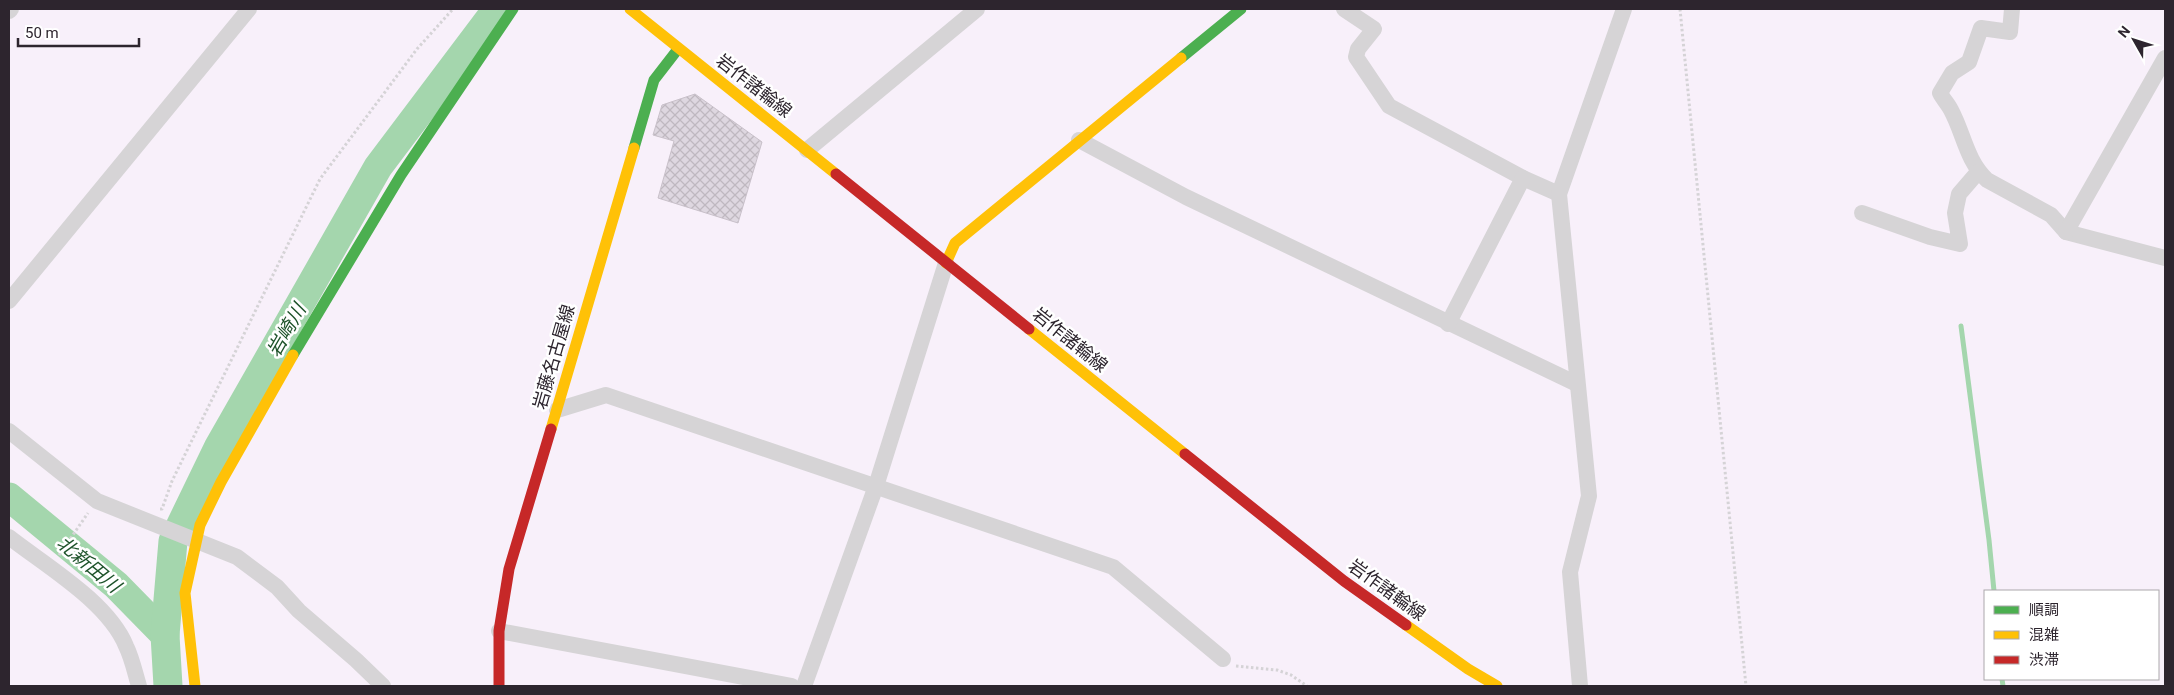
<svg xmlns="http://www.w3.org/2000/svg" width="2174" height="695" font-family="Roboto,'Noto Sans JP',sans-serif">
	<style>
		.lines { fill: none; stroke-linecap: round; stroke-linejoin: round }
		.stream { stroke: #a4d6ad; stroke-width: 5 }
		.river { stroke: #a4d6ad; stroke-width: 29 }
		.building { fill: url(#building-cross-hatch); stroke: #c9c1ca }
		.path { stroke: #d5d3d6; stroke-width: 3; stroke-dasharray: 2.5 2.5; stroke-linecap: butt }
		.street { stroke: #d6d4d6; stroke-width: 16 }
		.fast { stroke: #4caf50; stroke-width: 11 }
		.slow { stroke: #ffc107; stroke-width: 11 }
		.jam { stroke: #c62828; stroke-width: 11 }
		.labels { text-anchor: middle; stroke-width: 5; stroke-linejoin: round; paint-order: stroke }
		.street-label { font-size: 18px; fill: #2d252e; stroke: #fff }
		.water-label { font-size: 19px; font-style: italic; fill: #1e532a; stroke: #fff }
	</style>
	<defs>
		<pattern id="building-cross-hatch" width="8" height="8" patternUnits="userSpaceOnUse" patternTransform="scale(1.25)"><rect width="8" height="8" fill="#ded7e0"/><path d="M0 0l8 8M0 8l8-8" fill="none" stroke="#bfb8c0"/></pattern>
	</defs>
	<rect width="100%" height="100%" fill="#f8f0fa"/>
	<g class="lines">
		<g class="stream">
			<path d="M 1961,326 L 1989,540 L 1994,591"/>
			<path d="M 2002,679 L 2003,686"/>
		</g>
		<g class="river">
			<path d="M 9,497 L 116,585 L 165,635"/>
			<path d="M 168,686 L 165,635 L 173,541 L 218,448 L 378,167 L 497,9"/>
		</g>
	</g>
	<path class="building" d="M 695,94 L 762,142 L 738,223 L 658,198 L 674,141 L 653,135 L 662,105 Z"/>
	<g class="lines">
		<g class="path">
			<path d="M 1680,9 L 1746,686"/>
			<path d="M 160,509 L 162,509 L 172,481 L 320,179 L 417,49 L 453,9"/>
			<path d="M 59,555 L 88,513"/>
			<path d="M 1236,666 L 1277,670 L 1291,675 L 1307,686"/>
		</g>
		<g class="street">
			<path d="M 1344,9 L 1374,29 L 1358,49 L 1356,57 L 1389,106 L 1523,178 L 1559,194"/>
			<path d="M 2012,9 L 2010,32 L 1981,28 L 1969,62 L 1952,73 L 1940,93 C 1943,99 1948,104 1951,110 C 1964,134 1966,160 1987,180 L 2051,215 L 2066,232 L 2165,258"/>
			<path d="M 9,11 L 11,9"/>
			<path d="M 1079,140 L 1186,197 L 1577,384"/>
			<path d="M 807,150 L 977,9"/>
			<path d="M 1862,213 L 1930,237 L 1960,244 L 1955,213 L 1959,194 L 1978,172"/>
			<path d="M 2066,232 L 2165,58"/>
			<path d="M 9,301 L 249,9"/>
			<path d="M 1448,324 L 1523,178"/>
			<path d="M 557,410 L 606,395 L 1113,567 L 1223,659"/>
			<path d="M 9,431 L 97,501 L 237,557 L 277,587 L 299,611 L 356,660 L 383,686"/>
			<path d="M 9,537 C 46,566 108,602 126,646 C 132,658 135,673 139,686"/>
			<path d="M 499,631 L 792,686"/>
			<path d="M 804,686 L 876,486 L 946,263"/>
			<path d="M 1580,686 L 1570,572 L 1589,496 L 1559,194 L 1624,9"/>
		</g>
		<g class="fast">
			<path d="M 1181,58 L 1241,9"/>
			<path d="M 634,148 L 654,80 L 678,49"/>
			<path d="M 293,355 L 401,175 L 513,9"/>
		</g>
		<g class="slow">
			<path d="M 630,9 L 836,174"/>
			<path d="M 946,263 L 955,243 L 1181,58"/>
			<path d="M 1029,329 L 1185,454"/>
			<path d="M 551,429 L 634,148"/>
			<path d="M 1406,625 L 1468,669 L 1497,686"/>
			<path d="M 195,686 L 185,593 L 200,525 L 221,482 L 293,355"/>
		</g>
		<g class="jam">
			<path d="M 836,174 L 1029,329"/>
			<path d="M 1185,454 L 1344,581 L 1406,625"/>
			<path d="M 499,686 L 499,631 L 509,569 L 551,429"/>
		</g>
	</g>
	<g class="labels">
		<g class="street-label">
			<text transform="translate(754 86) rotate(38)" y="6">岩作諸輪線</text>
			<text transform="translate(1070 340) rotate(39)" y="6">岩作諸輪線</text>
			<text transform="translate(554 357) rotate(-74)" y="6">岩藤名古屋線</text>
			<text transform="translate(1387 590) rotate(36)" y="6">岩作諸輪線</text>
		</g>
		<g class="water-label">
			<text transform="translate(286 330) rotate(-60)" y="7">岩崎川</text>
			<text transform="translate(89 564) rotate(40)" y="7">北新田川</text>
		</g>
	</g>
	<rect width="2174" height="695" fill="none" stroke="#2d252e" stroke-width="20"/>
	<rect x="1984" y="590" width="175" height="90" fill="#ffffff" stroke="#aba8ab"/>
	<rect x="1994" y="606" width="25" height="8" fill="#4caf50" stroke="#aba8ab"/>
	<text x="2029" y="615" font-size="15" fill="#2d252e">順調</text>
	<rect x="1994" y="631" width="25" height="8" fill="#ffc107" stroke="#aba8ab"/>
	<text x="2029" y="640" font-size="15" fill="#2d252e">混雑</text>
	<rect x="1994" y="656" width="25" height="8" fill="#c62828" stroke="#aba8ab"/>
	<text x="2029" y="665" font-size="15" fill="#2d252e">渋滞</text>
	<g transform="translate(2134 40) rotate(309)" stroke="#ffffff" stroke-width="4" paint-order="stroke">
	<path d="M0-4L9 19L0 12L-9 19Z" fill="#2d252e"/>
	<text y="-8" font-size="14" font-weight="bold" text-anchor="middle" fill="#2d252e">N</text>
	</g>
	<path d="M18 38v8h121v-8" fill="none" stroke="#2d252e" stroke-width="2.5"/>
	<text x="25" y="38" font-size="15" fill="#2d252e" stroke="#ffffff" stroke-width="4" paint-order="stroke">50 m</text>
</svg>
